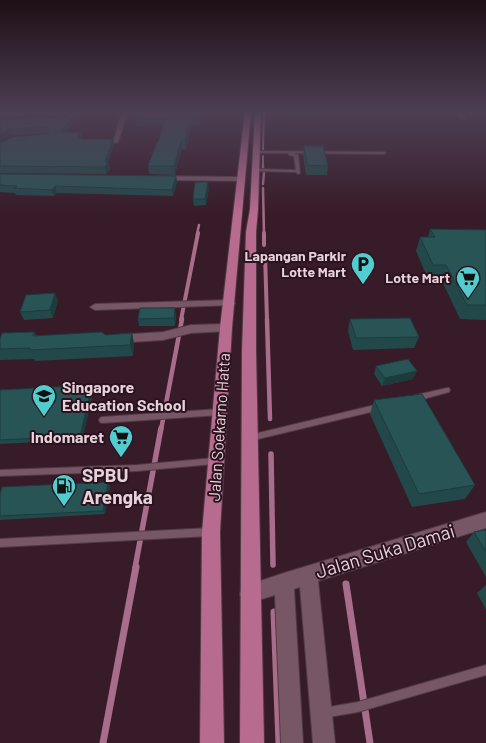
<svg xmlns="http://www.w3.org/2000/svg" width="486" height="743" font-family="Barlow,sans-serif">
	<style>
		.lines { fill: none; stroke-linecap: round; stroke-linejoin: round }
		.stream-far5 { stroke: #a86d8a; stroke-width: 2 }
		.stream-far4 { stroke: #a86d8a; stroke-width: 2.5 }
		.stream-far3 { stroke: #a86d8a; stroke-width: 4 }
		.stream-far2 { stroke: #a86d8a; stroke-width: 4.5 }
		.stream-far1 { stroke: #a86d8a; stroke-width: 5.5 }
		.stream { stroke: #a86d8a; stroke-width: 7 }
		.service-casing { stroke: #513a45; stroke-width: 2 }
		.minor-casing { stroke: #513a45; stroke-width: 2 }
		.primary-casing { stroke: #513a45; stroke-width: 2 }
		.service { fill: #775765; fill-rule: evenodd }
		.minor { fill: #775765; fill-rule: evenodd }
		.primary { fill: #b76b8f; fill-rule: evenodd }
		.wall { fill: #234849 }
		.shaded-wall { fill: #1d3b3c }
		.building { fill: #295455; stroke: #1d3b3c }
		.labels { text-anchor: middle; stroke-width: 4; stroke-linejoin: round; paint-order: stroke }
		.far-poi-label { font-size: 14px; font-weight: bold; fill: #e5d2da; stroke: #2c121f; text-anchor: end }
		.poi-label { font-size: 16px; font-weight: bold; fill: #e5d2da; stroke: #2c121f; text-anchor: start }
		.street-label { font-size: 16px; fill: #e5d2da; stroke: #2c121f }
		.near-poi-label { font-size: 19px; font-weight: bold; fill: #e5d2da; stroke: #2c121f; text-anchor: start }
		.near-street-label { font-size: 19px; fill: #e5d2da; stroke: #2c121f }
	</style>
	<rect width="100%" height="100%" fill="#371b28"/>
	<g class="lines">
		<g class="stream-far5">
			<path d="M 263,150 L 264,111"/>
			<path d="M 263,156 L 263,166"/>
		</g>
		<g class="stream-far4">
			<path d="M 263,165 L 263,168"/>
			<path d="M 263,184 L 264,172"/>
			<path d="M 263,188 L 264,234"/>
			<path d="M 197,234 L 199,225"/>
		</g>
		<g class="stream-far3">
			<path d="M 264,233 L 264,245"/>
			<path d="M 265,254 L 267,320"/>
			<path d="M 181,320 L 198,233"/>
		</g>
		<g class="stream-far2">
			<path d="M 267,319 L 270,419"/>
			<path d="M 161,430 L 182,319"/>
		</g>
		<g class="stream-far1">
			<path d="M 271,454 L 273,565"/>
			<path d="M 135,568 L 161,428"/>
		</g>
		<g class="stream">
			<path d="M 346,584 L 370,743"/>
			<path d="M 274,612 L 279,743"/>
			<path d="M 103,743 L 136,567"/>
		</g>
		<g class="service-casing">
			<g id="service">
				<path d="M 255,151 L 384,152 L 386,153 L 384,154 L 292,153 L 298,155 L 300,173 L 298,174 L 296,172 L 255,171 L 254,170 L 256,169 L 296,170 L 294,156 L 289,155 L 289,153 L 255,153 Z"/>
				<path d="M 447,388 L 449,388 L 450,390 L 449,392 L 416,401 L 414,400 L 413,398 L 414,396 L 416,395 Z"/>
				<path d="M 379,404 L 381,405 L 382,407 L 381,409 L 379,410 L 250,441 L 247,440 L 246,438 L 247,436 L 250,435 Z"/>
				<path d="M 220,409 L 222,410 L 223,412 L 222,414 L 220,415 L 102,423 L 100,422 L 99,420 L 100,418 L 102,417 Z"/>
				<path d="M 214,458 L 217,459 L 218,461 L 217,463 L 214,464 L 137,471 L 0,476 L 0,470 L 137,465 Z"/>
				<path d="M 210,528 L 213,529 L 214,532 L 213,535 L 210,536 L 0,547 L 0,539 Z"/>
				<path d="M 486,665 L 486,675 L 358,712 L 323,718 L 319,717 L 318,713 L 319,709 L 323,708 L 358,702 Z"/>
			</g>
		</g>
		<g class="minor-casing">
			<g id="minor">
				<path d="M 122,111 L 128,111 L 118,142 L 113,143 Z"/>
				<path d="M 457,111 L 463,111 L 465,119 L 461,119 Z"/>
				<path d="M 157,176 L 241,177 L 245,179 L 241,181 L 160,180 L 156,178 Z"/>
				<path d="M 230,300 L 235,303 L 234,305 L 95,310 L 90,307 L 95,304 Z"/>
				<path d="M 226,324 L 230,325 L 232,328 L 230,331 L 191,333 L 163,340 L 117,343 L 111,339 L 117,335 L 163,332 L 191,325 Z"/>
				<path d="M 486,512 L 486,528 L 318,581 L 335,743 L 313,743 L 300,587 L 294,589 L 303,743 L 281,743 L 275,595 L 249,603 L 242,601 L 240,594 L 242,587 L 284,573 Z"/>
			</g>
		</g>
		<g class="primary-casing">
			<g id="primary">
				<path d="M 245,111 L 251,111 L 232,328 L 220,532 L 224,743 L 200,743 L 202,532 L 220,328 Z"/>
				<path d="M 255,111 L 261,111 L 258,209 L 256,232 L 256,351 L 264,743 L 240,743 L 242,351 L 246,232 L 250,209 Z"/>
			</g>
		</g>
		<use href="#service" class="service"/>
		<use href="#minor" class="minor"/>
		<use href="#primary" class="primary"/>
	</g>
	<g class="wall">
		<path d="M 0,111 L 24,111 L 23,113 L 24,115 L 22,117 L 0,117 Z"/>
		<path d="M 52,111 L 83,111 L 67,132 L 81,132 L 82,139 L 113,139 L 114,145 L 108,162 L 110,169 L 106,174 L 0,173 L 0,143 L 47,134 L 12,135 L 0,119 L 62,118 L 65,117 L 53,116 Z"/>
		<path d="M 128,111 L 201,111 L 200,126 L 192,124 L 186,149 L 182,149 L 175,175 L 149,174 L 148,166 L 158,142 L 163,125 L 137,126 L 136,118 L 137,116 L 128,116 Z"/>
		<path d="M 291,111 L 325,111 L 325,115 L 292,115 Z"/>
		<path d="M 304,146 L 328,166 L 327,175 L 306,175 L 303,155 Z"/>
		<path d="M 0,174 L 176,176 L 177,182 L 173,196 L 57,193 L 54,196 L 16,195 L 15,193 L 0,192 Z"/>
		<path d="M 209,188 L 206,205 L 194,206 L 193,199 Z"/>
		<path d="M 430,229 L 486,230 L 486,320 L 460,319 L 441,279 L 428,279 L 416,251 L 420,237 L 428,237 Z"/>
		<path d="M 58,301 L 53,318 L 24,320 L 20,312 Z"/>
		<path d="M 176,315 L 175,326 L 139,326 L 138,319 Z"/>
		<path d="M 350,319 L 419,337 L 414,348 L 353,350 L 348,331 Z"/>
		<path d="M 34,332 L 36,335 L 106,335 L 132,333 L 134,344 L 133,356 L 35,361 L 34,359 L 0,360 L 0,338 Z"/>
		<path d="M 376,366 L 413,379 L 382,386 L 374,374 Z"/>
		<path d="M 92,385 L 94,389 L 82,440 L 0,444 L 0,390 Z"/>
		<path d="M 374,400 L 475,485 L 465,499 L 412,507 L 370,414 Z"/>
		<path d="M 110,486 L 105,514 L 0,520 L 0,494 Z"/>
		<path d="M 486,530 L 486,577 L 466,542 L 474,532 Z"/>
		<path d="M 486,585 L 486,610 L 477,593 Z"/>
	</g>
	<g class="shaded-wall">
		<path d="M 20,111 L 24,111 L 23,113 L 24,115 L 22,117 Z"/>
		<path d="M 78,111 L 83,111 L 62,139 L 60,132 Z"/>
		<path d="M 200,111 L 201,111 L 200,126 L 199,118 Z"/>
		<path d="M 191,117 L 192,124 L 186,149 L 185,140 Z"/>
		<path d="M 10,129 L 12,135 L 0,142 L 0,134 Z"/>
		<path d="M 81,132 L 82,139 L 77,138 Z"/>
		<path d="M 113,139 L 114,145 L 108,162 L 110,169 L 106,174 L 105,167 L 105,162 Z"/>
		<path d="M 181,141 L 182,149 L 175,175 L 174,166 Z"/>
		<path d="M 176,176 L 177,182 L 173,196 L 172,190 Z"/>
		<path d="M 208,182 L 209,188 L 206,205 L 205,199 Z"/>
		<path d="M 55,186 L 57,193 L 54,196 L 52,190 Z"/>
		<path d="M 55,293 L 58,301 L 53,318 L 50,310 Z"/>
		<path d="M 175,308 L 176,315 L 175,326 L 174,318 Z"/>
		<path d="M 132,333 L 134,344 L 133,356 L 130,345 Z"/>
		<path d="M 417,371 L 413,379 L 382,386 L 385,378 Z"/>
		<path d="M 92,385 L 94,389 L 82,440 L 80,436 Z"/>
		<path d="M 108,482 L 110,486 L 105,514 L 103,511 Z"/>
	</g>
	<g class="building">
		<path d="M 64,111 L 78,111 L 60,132 L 81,132 L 77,138 L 81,138 L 80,139 L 113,139 L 105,162 L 108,162 L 105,167 L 0,166 L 0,143 L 12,137 L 47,134 L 49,131 L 45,127 L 10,129 L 0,134 L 0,119 L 62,118 L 67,115 L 67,113 Z"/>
		<path d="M 139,111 L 200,111 L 199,118 L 191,117 L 185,140 L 181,141 L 174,166 L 148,166 L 157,142 L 158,142 L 166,118 L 136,118 Z"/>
		<path d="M 304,146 L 323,146 L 328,166 L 307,165 Z"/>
		<path d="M 0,174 L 176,176 L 172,190 L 55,186 L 52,190 L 14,188 L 17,186 L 0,185 Z"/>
		<path d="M 195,182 L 208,182 L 205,199 L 193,199 Z"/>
		<path d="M 430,229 L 486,230 L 486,305 L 467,305 L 446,265 L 433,265 L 420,237 L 435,237 Z"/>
		<path d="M 55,293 L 50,310 L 20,312 L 26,295 Z"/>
		<path d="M 140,308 L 175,308 L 174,318 L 138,319 Z"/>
		<path d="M 410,318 L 419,337 L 356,338 L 350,319 Z"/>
		<path d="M 34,332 L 33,336 L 101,332 L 106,335 L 132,333 L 130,345 L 30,350 L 30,348 L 0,349 L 0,338 L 2,333 Z"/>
		<path d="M 408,359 L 417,371 L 385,378 L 376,366 Z"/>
		<path d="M 92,385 L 80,436 L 0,440 L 0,390 Z"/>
		<path d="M 422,394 L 475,485 L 419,494 L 374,400 Z"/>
		<path d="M 108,482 L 103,511 L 0,516 L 0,494 L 2,487 Z"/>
		<path d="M 486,530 L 486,552 L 474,532 Z"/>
	</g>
	<linearGradient id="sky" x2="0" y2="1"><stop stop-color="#1e0f16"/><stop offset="0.52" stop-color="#4d3f53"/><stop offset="1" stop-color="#4d3f53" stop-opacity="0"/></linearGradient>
	<rect width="486" height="215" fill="url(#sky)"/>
	<defs>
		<g id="parking-pin" transform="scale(1.25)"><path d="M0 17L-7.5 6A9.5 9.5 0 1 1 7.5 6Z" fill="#52cdcf" stroke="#2c121f"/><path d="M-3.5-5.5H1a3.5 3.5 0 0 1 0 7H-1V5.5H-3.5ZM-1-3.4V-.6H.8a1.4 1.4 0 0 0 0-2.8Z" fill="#111"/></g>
		<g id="supermarket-pin" transform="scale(1.25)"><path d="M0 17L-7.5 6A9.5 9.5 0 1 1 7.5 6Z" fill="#52cdcf" stroke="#2c121f"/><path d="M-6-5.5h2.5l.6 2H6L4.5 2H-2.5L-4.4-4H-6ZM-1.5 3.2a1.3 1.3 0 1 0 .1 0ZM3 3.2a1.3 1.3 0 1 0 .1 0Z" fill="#111"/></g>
		<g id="school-pin" transform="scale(1.25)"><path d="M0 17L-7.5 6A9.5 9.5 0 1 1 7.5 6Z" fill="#52cdcf" stroke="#2c121f"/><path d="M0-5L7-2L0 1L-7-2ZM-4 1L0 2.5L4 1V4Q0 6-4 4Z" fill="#111"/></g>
		<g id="fuel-pin" transform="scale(1.25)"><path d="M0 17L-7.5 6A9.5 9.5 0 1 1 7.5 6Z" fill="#52cdcf" stroke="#2c121f"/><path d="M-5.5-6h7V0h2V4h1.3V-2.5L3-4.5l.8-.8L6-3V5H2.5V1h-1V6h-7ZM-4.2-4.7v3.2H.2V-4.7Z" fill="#111"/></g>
	</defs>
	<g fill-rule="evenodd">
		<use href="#parking-pin" x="363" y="264"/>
		<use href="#supermarket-pin" x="468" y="278"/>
		<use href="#school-pin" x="44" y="396"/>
		<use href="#supermarket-pin" x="121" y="437"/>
		<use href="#fuel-pin" x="64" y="486"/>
	</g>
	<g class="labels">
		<g class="far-poi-label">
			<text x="346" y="261">Lapangan Parkir<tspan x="346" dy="16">Lotte Mart</tspan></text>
			<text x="450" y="283">Lotte Mart</text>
		</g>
		<g class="poi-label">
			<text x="62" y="393">Singapore<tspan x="62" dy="18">Education School</tspan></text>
			<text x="104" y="443" text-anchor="end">Indomaret</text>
		</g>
		<g class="street-label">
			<text transform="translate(219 427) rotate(-86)" y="6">Jalan Soekarno Hatta</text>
		</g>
		<g class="near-poi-label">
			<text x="82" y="482">SPBU<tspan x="82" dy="22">Arengka</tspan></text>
		</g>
		<g class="near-street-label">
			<text transform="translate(385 551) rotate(-17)" y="7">Jalan Suka Damai</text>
		</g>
	</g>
</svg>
